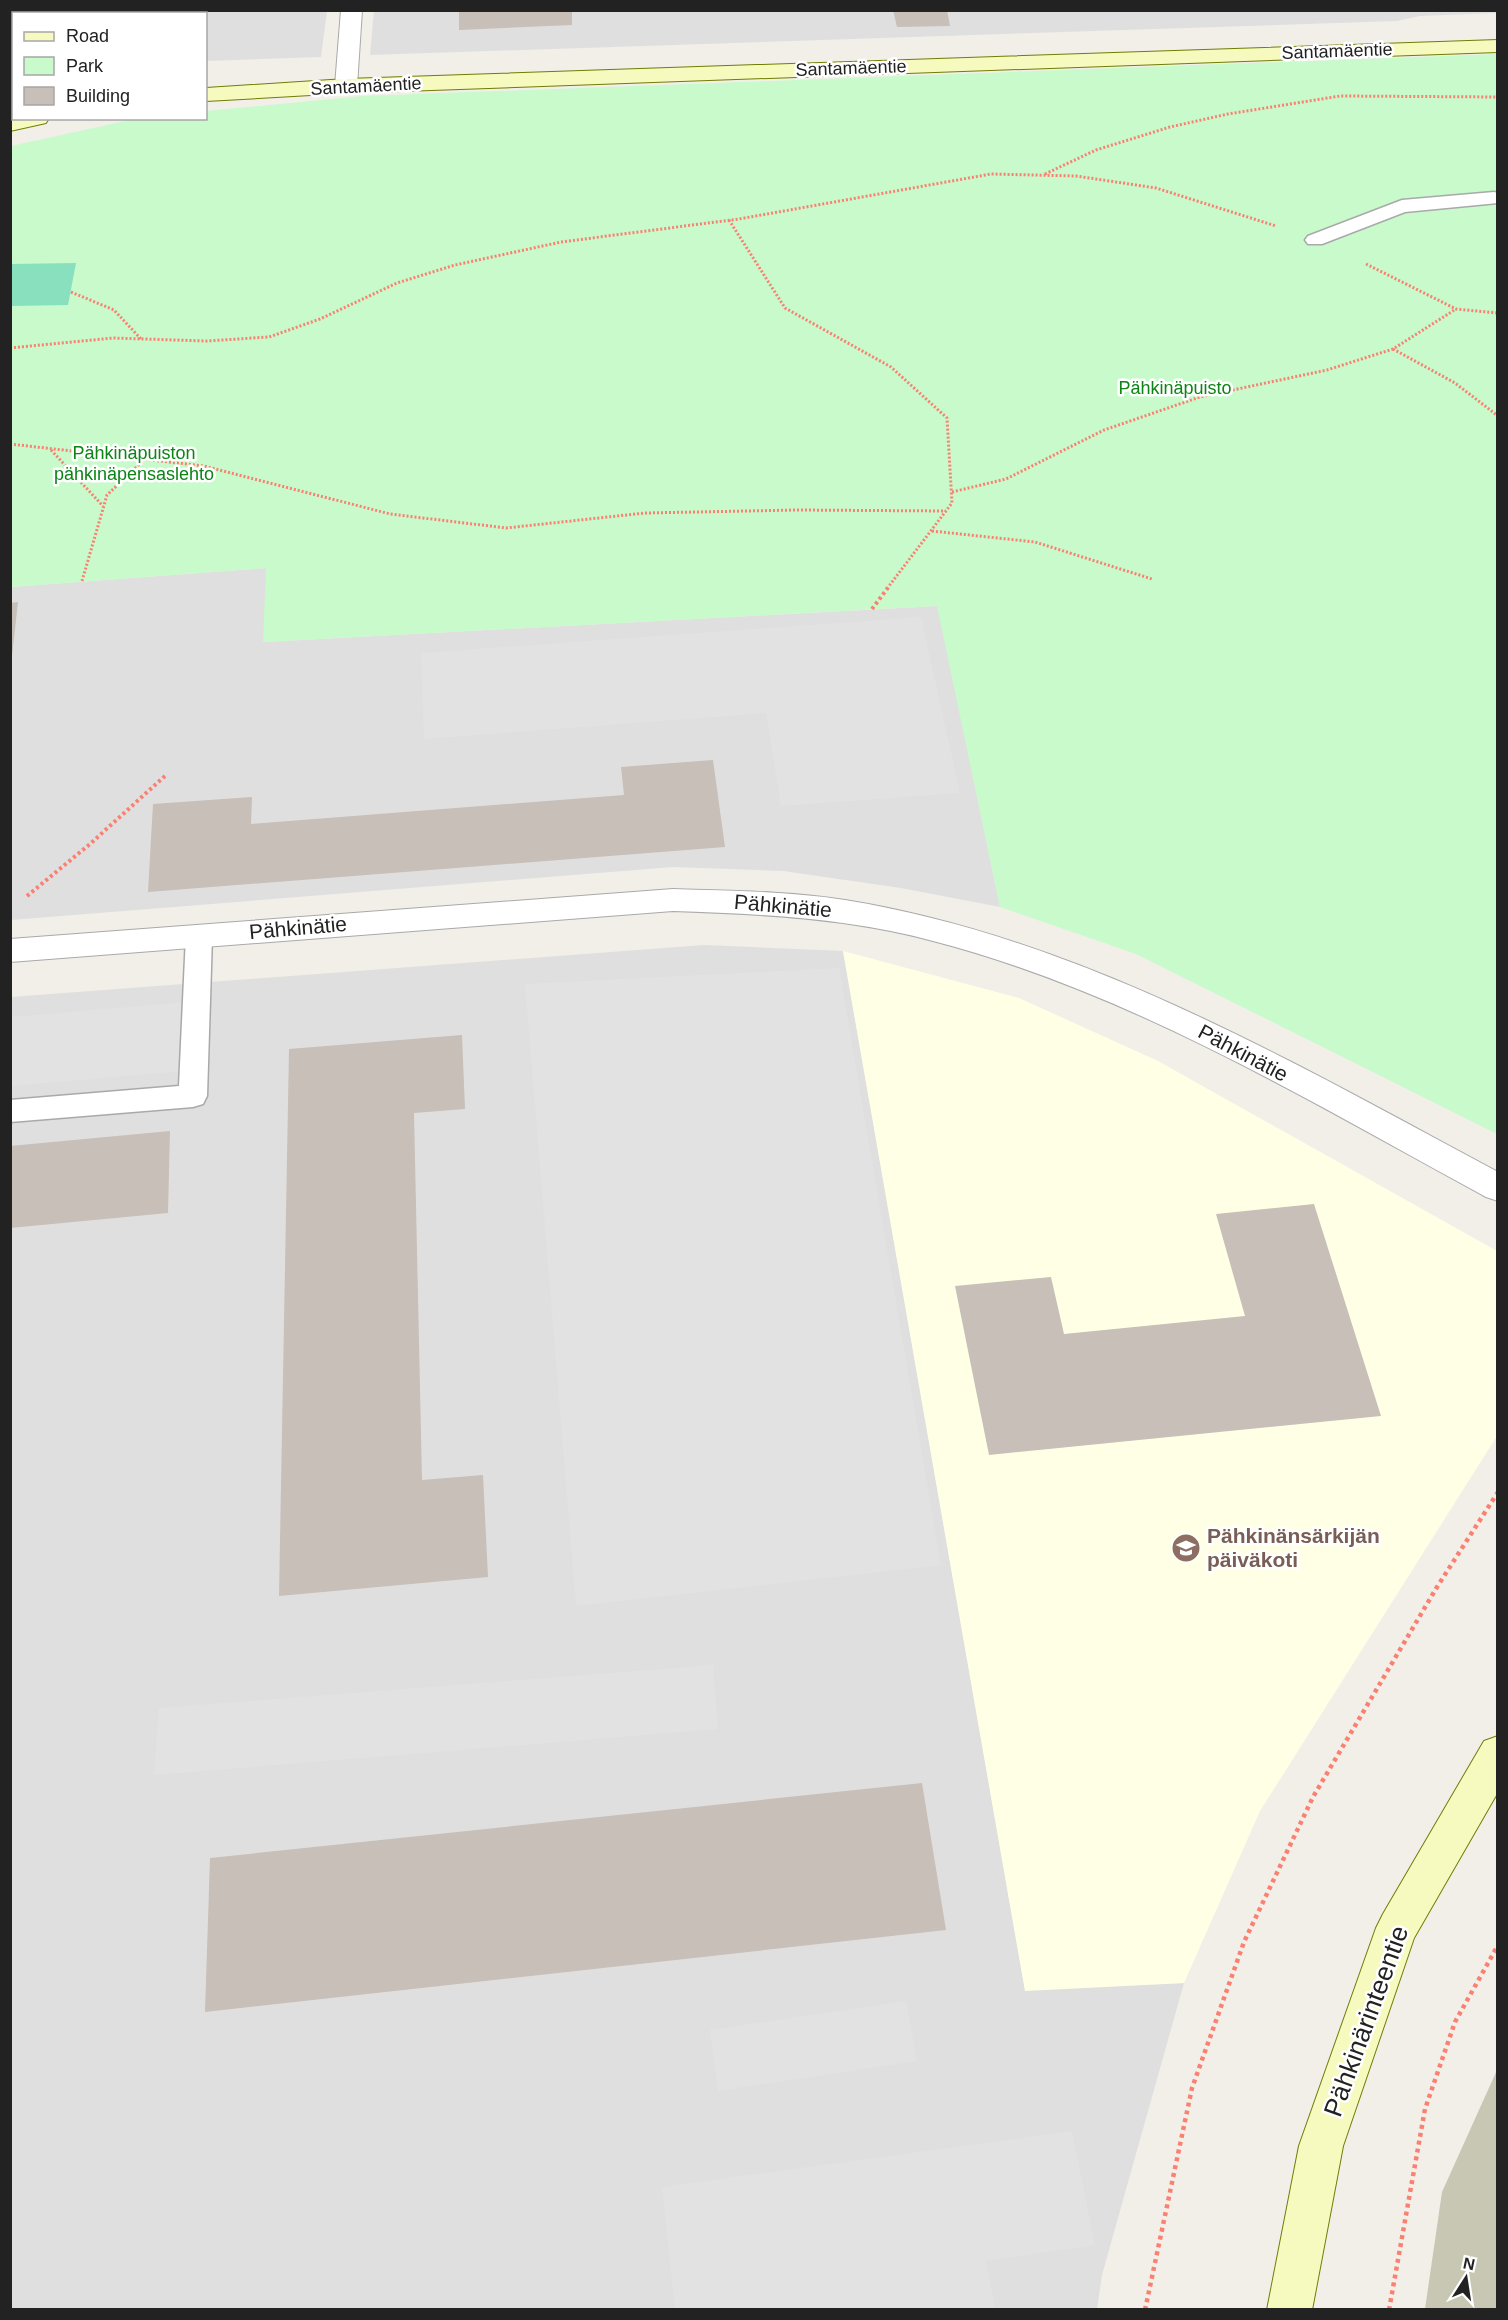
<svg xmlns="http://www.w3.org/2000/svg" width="1508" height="2320" font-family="Arial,sans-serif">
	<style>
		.residential { fill: #e0dfdf }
		.education { fill: #ffffe5 }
		.construction { fill: #c7c7b4 }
		.park { fill: #c8facc }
		.pitch { fill: #88e0be }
		.parking { fill: #e2e2e2 }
		.building { fill: #c7bfb8 }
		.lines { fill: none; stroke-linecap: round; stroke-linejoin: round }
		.lane-casing { stroke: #a9a9a9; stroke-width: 3 }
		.street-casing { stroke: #a9a9a9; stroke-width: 2 }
		.secondary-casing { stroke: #707d05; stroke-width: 2 }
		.path-far2 { stroke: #fa8072; stroke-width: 3; stroke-dasharray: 2 2; stroke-linecap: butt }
		.path-far1 { stroke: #fa8072; stroke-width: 4; stroke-dasharray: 3 3; stroke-linecap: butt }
		.path { stroke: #fa8072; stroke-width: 4.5; stroke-dasharray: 4 4; stroke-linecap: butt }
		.lane { fill: #fff; fill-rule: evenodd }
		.street { fill: #fff; fill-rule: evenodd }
		.secondary { fill: #f7fabf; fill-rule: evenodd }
		.labels { text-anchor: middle; stroke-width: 5; stroke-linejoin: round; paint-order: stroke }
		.far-street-label { font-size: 18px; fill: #222; stroke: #fff }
		.far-park-label { font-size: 18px; fill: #0c8416; stroke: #fff }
		.street-label { font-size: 21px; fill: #222; stroke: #fff }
		.education-label { font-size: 21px; font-weight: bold; fill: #785e54; stroke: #fff; text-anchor: start }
		.near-street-label { font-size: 26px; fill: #222; stroke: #fff }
	</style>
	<rect width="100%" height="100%" fill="#f2efe9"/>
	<g class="residential">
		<path d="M 374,10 L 1498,11 L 1497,13 L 1420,16 L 1397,21 L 370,55 Z"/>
		<path d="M 10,11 L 11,10 L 327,11 L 321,57 L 206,61 L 206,14 L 14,14 L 13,68 L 11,68 Z"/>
		<path d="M 267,568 L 264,642 L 938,606 L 1000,907 L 901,888 L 783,871 L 673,867 L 11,920 L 11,587 Z"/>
		<path d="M 704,945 L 843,951 L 1025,1990 L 1184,1983 L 1102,2275 L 1097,2309 L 11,2310 L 11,997 Z"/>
	</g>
	<path class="education" d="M 843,951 L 1019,998 L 1158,1061 L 1497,1251 L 1497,1436 L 1260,1811 L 1184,1983 L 1025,1991 Z"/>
	<path class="construction" d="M 1497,2070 L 1497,2309 L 1425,2309 L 1442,2192 Z"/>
	<path class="park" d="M 1497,54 L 1497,1134 L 1136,954 L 1000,907 L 937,606 L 263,642 L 266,568 L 11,587 L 11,146 L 134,119 L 206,118 L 206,111 L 363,96 Z"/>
	<path class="pitch" d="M 76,263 L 68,305 L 11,306 L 11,264 Z"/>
	<g class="parking">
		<path d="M 921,617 L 960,793 L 781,806 L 766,713 L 424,739 L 421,653 Z"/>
		<path d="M 839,968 L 941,1565 L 576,1606 L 525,984 Z"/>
		<path d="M 187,1002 L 184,1071 L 11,1086 L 11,1017 Z"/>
		<path d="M 713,1665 L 718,1729 L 154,1775 L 159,1708 Z"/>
		<path d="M 906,2001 L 917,2061 L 718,2091 L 710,2030 Z"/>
		<path d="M 1072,2131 L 1095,2245 L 986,2261 L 995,2309 L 675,2309 L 662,2187 Z"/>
	</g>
	<g class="building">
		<path d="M 459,10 L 572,10 L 572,25 L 459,30 Z"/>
		<path d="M 893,10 L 947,10 L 950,26 L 897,27 Z"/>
		<path d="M 18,602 L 12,656 L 10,656 L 10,603 Z"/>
		<path d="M 713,760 L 725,847 L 148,892 L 153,804 L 252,797 L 251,824 L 624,795 L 621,767 Z"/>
		<path d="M 462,1035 L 465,1109 L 414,1113 L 422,1480 L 483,1475 L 488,1577 L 279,1596 L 289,1049 Z"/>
		<path d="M 170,1131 L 168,1213 L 10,1228 L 10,1146 Z"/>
		<path d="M 1314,1204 L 1381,1416 L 989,1455 L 955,1286 L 1051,1277 L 1064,1334 L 1245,1316 L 1216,1214 Z"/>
		<path d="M 922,1783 L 946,1930 L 205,2012 L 210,1858 Z"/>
	</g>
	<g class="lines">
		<g class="lane-casing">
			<g id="lane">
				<path d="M 1494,192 L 1498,193 L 1498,203 L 1405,212 L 1322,244 L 1308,244 L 1305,240 L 1308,236 L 1402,200 Z"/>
				<path d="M 199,926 L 208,929 L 212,936 L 207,1096 L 203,1104 L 193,1107 L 10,1122 L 10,1100 L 179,1086 L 186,936 L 190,929 Z"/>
			</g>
		</g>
		<g class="street-casing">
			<g id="street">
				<path d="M 341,10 L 362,10 L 357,86 L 354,91 L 346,93 L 338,91 L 335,86 Z"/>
				<path d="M 673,889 C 730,891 788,891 845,900 C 1081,938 1290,1061 1498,1172 L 1498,1201 L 1486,1197 C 1309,1101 1130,992 933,941 C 848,918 761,914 673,911 L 10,962 L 10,939 Z"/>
			</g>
		</g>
		<g class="secondary-casing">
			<g id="secondary">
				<path d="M 1498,40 L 1498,52 L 346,93 L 206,101 L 206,88 L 346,79 Z"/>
				<path d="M 10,117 L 14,118 L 49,118 L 46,123 L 10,131 Z"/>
				<path d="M 1498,1736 L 1498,1792 L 1414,1938 L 1343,2146 L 1312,2310 L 1267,2310 L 1299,2146 L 1376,1928 L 1383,1914 L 1484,1741 Z"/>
			</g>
		</g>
		<g class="path-far2">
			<path d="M 10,78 L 14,78"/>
			<path d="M 1045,174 L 1096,150 L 1170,127 L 1228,114 L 1340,96 L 1498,97"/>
			<path d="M 729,220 L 785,308 L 891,367 L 947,418 L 952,503 L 889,586"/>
			<path d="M 1366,264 L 1456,309 L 1498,313"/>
			<path d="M 71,292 L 114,310 L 141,339"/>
			<path d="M 10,348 L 113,338 L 206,341 L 269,337 L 320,319 L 397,283 L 455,265 L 561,242 L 739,219 L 991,174 L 1076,176 L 1156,188 L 1276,226"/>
			<path d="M 1393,349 L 1455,383 L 1498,416"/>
			<path d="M 10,444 L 204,466 L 390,514 L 506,528 L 645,513 L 797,510 L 946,511"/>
			<path d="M 51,450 L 103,506"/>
			<path d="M 952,492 L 1006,479 L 1104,430 L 1200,397 L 1327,370 L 1393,349 L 1456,309"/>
			<path d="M 932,531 L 1035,542 L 1152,579"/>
			<path d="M 82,581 L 107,495 L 144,460"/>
		</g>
		<g class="path-far1">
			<path d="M 872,609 L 890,585"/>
			<path d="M 27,896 L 90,844 L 166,775"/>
		</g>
		<g class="path">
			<path d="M 1145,2310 L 1192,2088 L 1244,1942 L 1313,1797 L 1437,1587 L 1498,1492"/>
			<path d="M 1389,2310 L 1425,2109 L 1455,2022 L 1498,1945"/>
		</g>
		<use href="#lane" class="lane"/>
		<use href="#street" class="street"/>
		<use href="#secondary" class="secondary"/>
	</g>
	<defs>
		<g id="school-disc" transform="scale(1.5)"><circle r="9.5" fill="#8d6e63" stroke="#fff"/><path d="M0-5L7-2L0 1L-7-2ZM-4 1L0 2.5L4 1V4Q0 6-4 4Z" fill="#fff"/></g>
	</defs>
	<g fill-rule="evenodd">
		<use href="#school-disc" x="1186" y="1548"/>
	</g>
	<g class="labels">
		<g class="far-street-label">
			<text transform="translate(1337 51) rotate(-2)" y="6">Santamäentie</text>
			<text transform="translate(851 68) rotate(-2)" y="6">Santamäentie</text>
			<text transform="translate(366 86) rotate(-3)" y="6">Santamäentie</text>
		</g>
		<g class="far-park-label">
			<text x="1175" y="394">Pähkinäpuisto</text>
			<text x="134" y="459">Pähkinäpuiston<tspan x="134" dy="21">pähkinäpensaslehto</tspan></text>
		</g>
		<g class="street-label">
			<text transform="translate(783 906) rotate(5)" y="7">Pähkinätie</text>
			<text transform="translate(298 928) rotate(-5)" y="7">Pähkinätie</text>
			<text transform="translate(1243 1053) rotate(28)" y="7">Pähkinätie</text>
		</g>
		<g class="education-label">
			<text x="1207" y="1543">Pähkinänsärkijän<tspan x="1207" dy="24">päiväkoti</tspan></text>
		</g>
		<g class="near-street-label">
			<text transform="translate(1366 2021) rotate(-70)" y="9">Pähkinärinteentie</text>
		</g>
	</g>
	<rect width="1508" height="2320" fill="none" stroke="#222222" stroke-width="24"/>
	<rect x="12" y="12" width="195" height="108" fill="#ffffff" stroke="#a7a7a7" stroke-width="1.5"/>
	<rect x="24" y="32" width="30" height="9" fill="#f7fabf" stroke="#a7a7a7" stroke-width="1.5"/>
	<text x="66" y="42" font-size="18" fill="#222222">Road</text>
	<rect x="24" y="57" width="30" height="18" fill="#c8facc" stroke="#a7a7a7" stroke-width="1.5"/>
	<text x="66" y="72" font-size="18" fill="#222222">Park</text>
	<rect x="24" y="87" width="30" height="18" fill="#c7bfb8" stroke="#a7a7a7" stroke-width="1.5"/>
	<text x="66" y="102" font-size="18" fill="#222222">Building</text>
	<g transform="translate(1466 2278) rotate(12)" stroke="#ffffff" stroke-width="4.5" paint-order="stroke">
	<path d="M0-4.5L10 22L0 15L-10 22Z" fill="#222222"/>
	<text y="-9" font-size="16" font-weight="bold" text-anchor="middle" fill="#222222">N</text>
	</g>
</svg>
